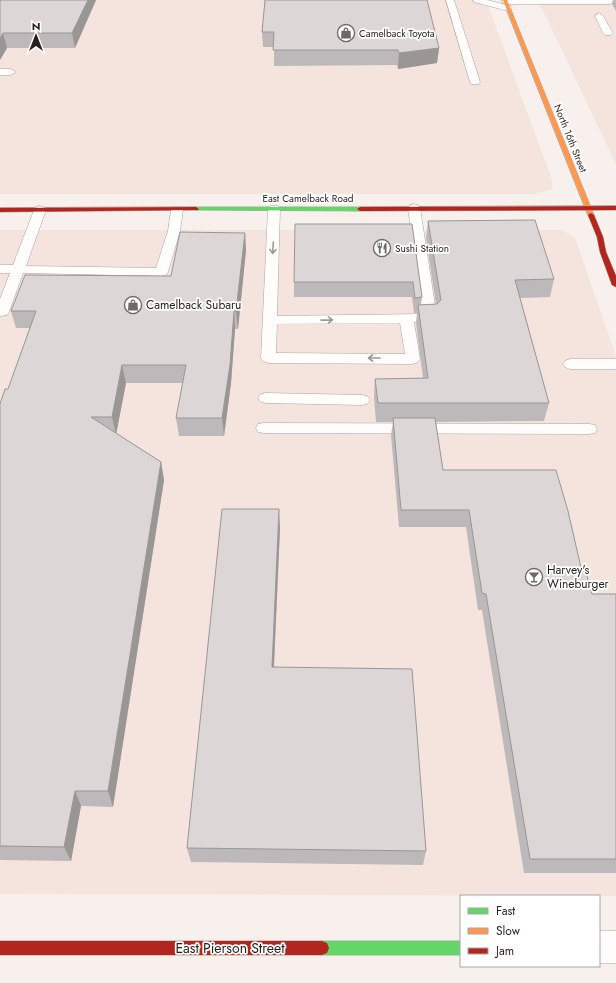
<svg xmlns="http://www.w3.org/2000/svg" width="616" height="983" font-family="Jost,sans-serif">
	<style>
		.built { fill: #f5e4dd }
		.lines { fill: none; stroke-linecap: round; stroke-linejoin: round }
		.lane-casing { stroke: #aba4a1; stroke-width: 1 }
		.street-casing { stroke: #aba4a1; stroke-width: 1 }
		.fast-casing { stroke: #aba4a1; stroke-width: 1 }
		.slow-casing { stroke: #aba4a1; stroke-width: 1 }
		.jam-casing { stroke: #aba4a1; stroke-width: 1 }
		.lane { fill: #fefdfc; fill-rule: evenodd }
		.street { fill: #fefdfc; fill-rule: evenodd }
		.fast { fill: #63d668; fill-rule: evenodd }
		.slow { fill: #ff974d; fill-rule: evenodd }
		.jam { fill: #b3261e; fill-rule: evenodd }
		.wall { fill: #bdb8b9 }
		.shaded-wall { fill: #9a9696 }
		.building { fill: #dcd6d7; stroke: #9a9696 }
		.oneway { stroke: #9d9997 }
		.labels { text-anchor: middle; stroke-width: 3.5; stroke-linejoin: round; paint-order: stroke }
		.far-poi-label { font-size: 10px; fill: #261e1b; stroke: #fff; text-anchor: start }
		.far-street-label { font-size: 10px; fill: #261e1b; stroke: #fff }
		.poi-label { font-size: 12px; fill: #261e1b; stroke: #fff; text-anchor: start }
		.near-street-label { font-size: 14px; fill: #261e1b; stroke: #fff }
	</style>
	<rect width="100%" height="100%" fill="#f7f0ec"/>
	<g class="built">
		<path d="M 0,0 L 486,0 L 551,177 L 553,189 L 534,194 L 0,194 Z"/>
		<path d="M 538,0 L 616,0 L 616,164 Z"/>
		<path d="M 0,230 L 562,230 L 575,238 L 616,356 L 616,896 L 0,894 Z"/>
	</g>
	<g class="lines">
		<g class="lane-casing">
			<g id="lane">
				<path d="M 446,0 L 454,0 L 480,82 L 479,84 L 471,84 L 470,82 Z"/>
				<path d="M 473,0 L 487,0 L 511,6 L 512,8 L 508,11 L 474,2 Z"/>
				<path d="M 502,0 L 614,0 L 614,1 L 610,4 L 506,4 L 503,3 Z"/>
				<path d="M 599,13 L 603,16 L 613,33 L 611,35 L 605,35 L 603,33 L 595,16 Z"/>
				<path d="M 0,69 L 11,69 L 16,72 L 11,75 L 0,75 Z"/>
				<path d="M 414,204 L 418,205 L 420,208 L 437,318 L 435,321 L 414,322 L 420,359 L 418,362 L 413,364 L 268,363 L 263,361 L 261,358 L 268,209 L 270,206 L 278,206 L 280,209 L 277,316 L 422,314 L 408,208 L 410,205 ZM 400,323 L 405,354 L 276,353 L 277,324 Z"/>
				<path d="M 40,206 L 44,207 L 46,210 L 26,266 L 156,268 L 168,231 L 171,210 L 173,207 L 181,207 L 183,210 L 180,231 L 168,272 L 166,275 L 161,276 L 23,273 L 9,312 L 7,315 L 0,316 L 0,299 L 10,273 L 0,273 L 0,265 L 13,265 L 34,210 L 36,207 Z"/>
				<path d="M 570,359 L 616,359 L 616,369 L 570,369 L 565,367 L 563,364 L 565,361 Z"/>
				<path d="M 266,393 L 362,395 L 367,396 L 370,400 L 367,404 L 362,405 L 266,403 L 261,402 L 258,398 L 261,394 Z"/>
				<path d="M 264,423 L 589,424 L 595,425 L 597,429 L 595,433 L 589,434 L 264,433 L 258,432 L 256,428 L 258,424 Z"/>
			</g>
		</g>
		<g class="street-casing">
			<rect id="street" x="599" y="931" width="17" height="32"/>
		</g>
		<g class="fast-casing">
			<g id="fast">
				<path d="M 196,207 L 360,207 L 363,209 L 360,211 L 194,210 L 193,209 Z"/>
				<path d="M 322,941 L 461,941 L 461,955 L 322,955 L 317,953 L 315,948 L 317,943 Z"/>
			</g>
		</g>
		<g class="slow-casing">
			<path id="slow" d="M 503,0 L 507,0 L 594,215 L 593,216 L 588,215 Z"/>
		</g>
		<g class="jam-casing">
			<g id="jam">
				<path d="M 616,206 L 616,210 L 360,211 L 357,209 L 360,207 Z"/>
				<path d="M 196,207 L 199,209 L 198,210 L 0,212 L 0,208 Z"/>
				<path d="M 591,213 L 594,215 L 603,237 L 606,252 L 616,276 L 616,287 L 612,285 L 600,252 L 597,237 L 588,215 Z"/>
				<path d="M 0,941 L 322,941 L 327,943 L 329,948 L 327,953 L 322,955 L 0,955 Z"/>
			</g>
		</g>
		<use href="#lane" class="lane"/>
		<use href="#street" class="street"/>
		<use href="#fast" class="fast"/>
		<use href="#slow" class="slow"/>
		<use href="#jam" class="jam"/>
	</g>
	<g class="wall">
		<path d="M 0,0 L 96,0 L 75,48 L 7,48 L 0,60 Z"/>
		<path d="M 265,0 L 439,48 L 437,63 L 398,69 L 397,65 L 274,66 L 274,47 L 263,47 L 262,32 Z"/>
		<path d="M 613,0 L 616,0 L 616,11 L 612,4 Z"/>
		<path d="M 428,221 L 554,279 L 550,297 L 520,298 L 549,403 L 544,421 L 436,422 L 443,470 L 582,572 L 592,594 L 616,594 L 616,873 L 524,873 L 482,610 L 478,610 L 466,527 L 399,527 L 391,435 L 393,422 L 376,422 L 374,397 L 375,379 L 423,378 L 416,323 L 417,313 L 414,313 L 412,297 L 294,297 L 294,282 L 412,224 L 422,297 L 421,305 L 436,304 L 426,238 Z"/>
		<path d="M 245,233 L 246,250 L 238,329 L 235,329 L 231,383 L 224,436 L 179,436 L 176,418 L 183,383 L 126,383 L 116,433 L 161,462 L 164,480 L 113,807 L 81,806 L 71,861 L 0,860 L 0,404 L 8,389 L 30,328 L 16,328 L 11,311 L 171,276 Z"/>
		<path d="M 280,528 L 274,667 L 426,851 L 423,865 L 191,862 L 187,848 Z"/>
	</g>
	<g class="shaded-wall">
		<path d="M 88,0 L 96,0 L 75,48 L 72,33 Z"/>
		<path d="M 3,33 L 7,48 L 0,60 L 0,39 Z"/>
		<path d="M 439,48 L 437,63 L 398,69 L 399,53 Z"/>
		<path d="M 245,233 L 246,250 L 238,329 L 236,311 Z"/>
		<path d="M 234,311 L 235,329 L 231,383 L 224,436 L 222,418 Z"/>
		<path d="M 122,365 L 126,383 L 116,435 L 112,417 Z"/>
		<path d="M 161,462 L 164,480 L 113,807 L 108,791 Z"/>
		<path d="M 279,509 L 280,528 L 273,685 L 272,667 Z"/>
		<path d="M 75,791 L 81,806 L 71,861 L 64,847 Z"/>
	</g>
	<g class="building">
		<path d="M 0,0 L 88,0 L 72,33 L 3,33 L 0,39 Z"/>
		<path d="M 265,0 L 427,0 L 439,48 L 399,53 L 398,50 L 273,50 L 274,32 L 262,32 Z"/>
		<path d="M 535,220 L 554,279 L 515,280 L 549,403 L 378,403 L 375,379 L 428,378 L 418,305 L 437,304 L 441,300 L 428,221 Z"/>
		<path d="M 295,224 L 412,224 L 422,297 L 415,298 L 413,282 L 294,282 Z"/>
		<path d="M 180,232 L 245,233 L 236,311 L 234,311 L 230,365 L 222,418 L 176,418 L 186,365 L 122,365 L 112,417 L 91,417 L 161,462 L 108,791 L 75,791 L 64,847 L 0,846 L 0,404 L 5,389 L 8,389 L 36,311 L 11,311 L 25,275 L 171,276 Z"/>
		<path d="M 393,418 L 435,418 L 443,470 L 556,470 L 568,511 L 582,572 L 586,572 L 592,594 L 616,594 L 616,859 L 530,859 L 486,594 L 482,593 L 469,510 L 401,510 Z"/>
		<path d="M 222,509 L 279,509 L 272,667 L 412,669 L 426,851 L 187,848 Z"/>
	</g>
	<defs><path id="oneway-shaft" d="M-6 0H5M1.5-3L5.5 0L1.5 3" fill="none" stroke-width="1.6" stroke-linecap="round" stroke-linejoin="round"/></defs>
	<g class="oneway">
		<use href="#oneway-shaft" transform="translate(273 248) rotate(93)"/>
		<use href="#oneway-shaft" transform="translate(327 320) rotate(-1)"/>
		<use href="#oneway-shaft" transform="translate(374 358) rotate(-180)"/>
	</g>
	<defs>
		<g id="shop-ring" transform="scale(0.9)"><circle r="9.5" fill="#fff" stroke="#6f6864" stroke-width="1.5"/><path d="M-5-2.5h2.3a2.7 3.5 0 0 1 5.4 0H5L5.5 6h-11ZM-1.5-2.5h3a1.5 2.3 0 0 0-3 0Z" fill="#6f6864"/></g>
		<g id="restaurant-ring" transform="scale(0.9)"><circle r="9.5" fill="#fff" stroke="#6f6864" stroke-width="1.5"/><path d="M-5-6h1v4h1v-4h1v4h1v-4h1v5L-1.5 .5V6h-2V.5L-5-1ZM5-6V6H3V1.5H1.5Q1.5-4 5-6Z" fill="#6f6864"/></g>
		<g id="bar-ring" transform="scale(0.9)"><circle r="9.5" fill="#fff" stroke="#6f6864" stroke-width="1.5"/><path d="M-6-5H6L.8 .8V4.5H3.5V6h-7V4.5H-.8V.8Z" fill="#6f6864"/></g>
	</defs>
	<g fill-rule="evenodd">
		<use href="#shop-ring" x="346" y="33"/>
		<use href="#restaurant-ring" x="382" y="248"/>
		<use href="#shop-ring" x="133" y="305"/>
		<use href="#bar-ring" x="534" y="577"/>
	</g>
	<g class="labels">
		<g class="far-poi-label">
			<text x="359" y="37">Camelback Toyota</text>
			<text x="395" y="252">Sushi Station</text>
		</g>
		<g class="far-street-label">
			<text transform="translate(571 138) rotate(68)" y="4">North 16th Street</text>
			<text x="308" y="202">East Camelback Road</text>
		</g>
		<g class="poi-label">
			<text x="146" y="309">Camelback Subaru</text>
			<text x="547" y="574">Harvey's<tspan x="547" dy="14">Wineburger</tspan></text>
		</g>
		<g class="near-street-label">
			<text x="230" y="953">East Pierson Street</text>
		</g>
	</g>
	<rect x="460" y="895" width="140" height="72" fill="#ffffff" stroke="#a8a5a4"/>
	<rect x="468" y="908" width="20" height="6" fill="#63d668" stroke="#a8a5a4"/>
	<text x="496" y="915" font-size="12" fill="#261e1b">Fast</text>
	<rect x="468" y="928" width="20" height="6" fill="#ff974d" stroke="#a8a5a4"/>
	<text x="496" y="935" font-size="12" fill="#261e1b">Slow</text>
	<rect x="468" y="948" width="20" height="6" fill="#b3261e" stroke="#a8a5a4"/>
	<text x="496" y="955" font-size="12" fill="#261e1b">Jam</text>
	<g transform="translate(36 36)" stroke="#ffffff" stroke-width="3" paint-order="stroke">
	<path d="M0-3L7 15L0 10L-7 15Z" fill="#261e1b"/>
	<text y="-6" font-size="11" font-weight="bold" text-anchor="middle" fill="#261e1b">N</text>
	</g>
</svg>
